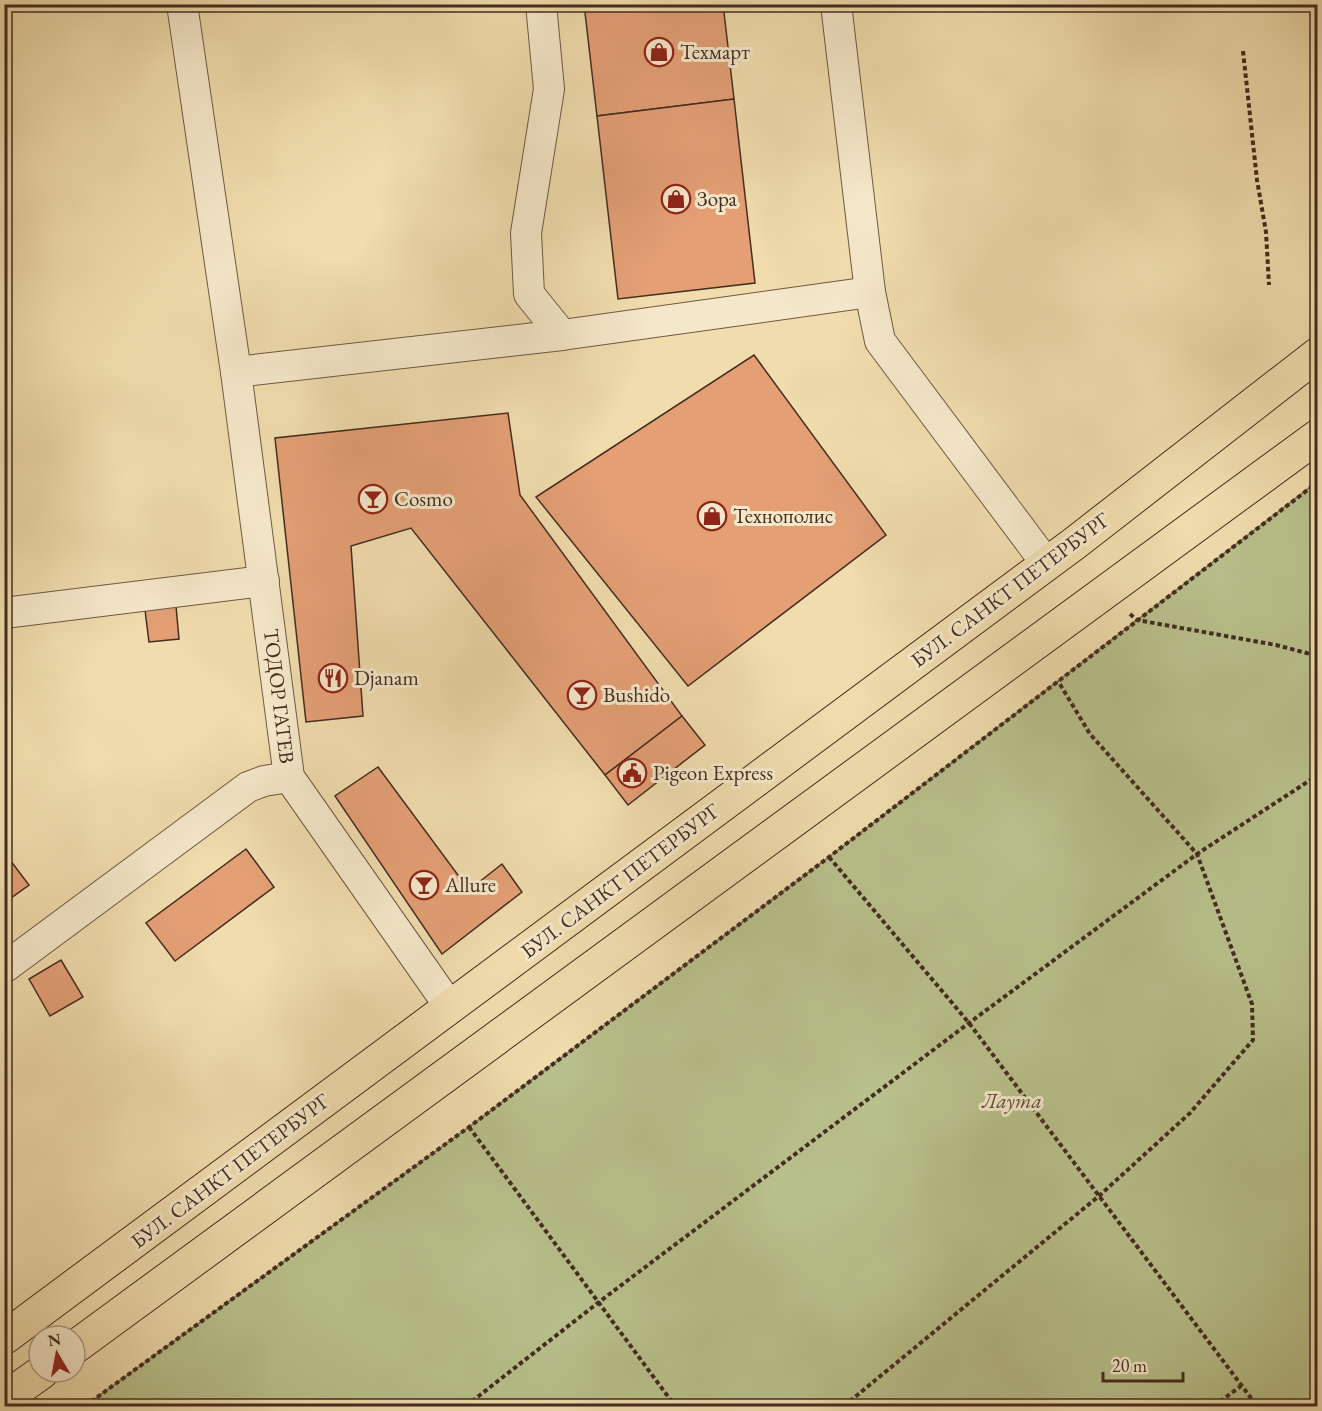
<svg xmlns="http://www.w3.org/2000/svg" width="1322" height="1411" font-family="'EB Garamond',serif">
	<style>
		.green { fill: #b8c08b; stroke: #7e7656; stroke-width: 1.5 }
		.building { fill: #e49f75; stroke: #432c20; stroke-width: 1.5 }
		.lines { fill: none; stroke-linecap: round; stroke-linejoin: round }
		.minor-casing { stroke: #6e5843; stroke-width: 32 }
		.major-casing { stroke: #432c20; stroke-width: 35 }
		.path { stroke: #432c20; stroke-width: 4; stroke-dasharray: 4.5 3; stroke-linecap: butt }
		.minor { stroke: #f5e8ca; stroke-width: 30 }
		.major { stroke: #f0dcad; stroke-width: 33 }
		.labels { text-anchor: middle; stroke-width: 6; stroke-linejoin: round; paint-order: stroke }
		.poi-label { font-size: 21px; fill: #432c20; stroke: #f5e8ca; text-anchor: start }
		.street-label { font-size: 21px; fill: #432c20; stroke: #f5e8ca }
		.park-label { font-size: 21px; font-style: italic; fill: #5a4a35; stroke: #f5e8ca }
	</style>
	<rect width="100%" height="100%" fill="#f0dcad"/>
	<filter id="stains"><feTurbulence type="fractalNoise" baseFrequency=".00333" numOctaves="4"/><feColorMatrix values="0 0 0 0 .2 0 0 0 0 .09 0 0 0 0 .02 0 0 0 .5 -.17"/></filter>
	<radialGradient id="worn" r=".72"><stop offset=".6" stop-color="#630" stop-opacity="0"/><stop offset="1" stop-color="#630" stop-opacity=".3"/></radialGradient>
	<path class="green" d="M 1317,482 L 1317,1406 L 85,1406 L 469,1127 L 829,857 Z"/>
	<g class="building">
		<path d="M 584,4 L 723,4 L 734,99 L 597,116 Z"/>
		<path d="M 734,99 L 755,283 L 618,299 L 597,116 Z"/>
		<path d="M 754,355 L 886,535 L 688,686 L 536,497 Z"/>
		<path d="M 508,413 L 520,495 L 682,716 L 605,775 L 411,528 L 351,546 L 363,716 L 306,722 L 275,438 Z"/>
		<path d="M 176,606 L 179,639 L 149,642 L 145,610 Z"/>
		<path d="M 682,716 L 705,745 L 628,805 L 605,775 Z"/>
		<path d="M 378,767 L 469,890 L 502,864 L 522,892 L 442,954 L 335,796 Z"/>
		<path d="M 246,849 L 274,887 L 175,961 L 146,923 Z"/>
		<path d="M 4,852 L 29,885 L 4,903 Z"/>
		<path d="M 61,960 L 83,997 L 50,1016 L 29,979 Z"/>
	</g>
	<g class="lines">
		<g class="minor-casing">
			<g id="minor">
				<path d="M 182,4 L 236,372 L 289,777 L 450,1007"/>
				<path d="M 541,4 L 549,89 L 526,233 L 529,294 L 562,335"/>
				<path d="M 836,4 L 870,292 L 880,341 L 1046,563"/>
				<path d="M 236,372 L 562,335 L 870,292"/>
				<path d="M 4,613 L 264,581"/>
				<path d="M 4,968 L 248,787 L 264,781 L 289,777"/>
			</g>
		</g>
		<g class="major-casing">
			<g id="major">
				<path d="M 4,1338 L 1075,543 L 1318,354"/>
				<path d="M 75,1347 L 1318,436"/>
				<path d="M 4,1399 L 42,1372"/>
			</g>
		</g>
		<g class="path">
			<path d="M 1243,51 L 1257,180 L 1266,232 L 1269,285"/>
			<path d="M 1130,614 L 1137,620 L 1276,645 L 1318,656"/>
			<path d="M 829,857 L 969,1023 L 1257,1406"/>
			<path d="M 469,1127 L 675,1406"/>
			<path d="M 85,1406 L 469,1127 L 829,857 L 1318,482"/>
			<path d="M 466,1406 L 599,1302 L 969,1023 L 1197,854 L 1318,775"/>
			<path d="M 844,1406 L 1099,1196 L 1190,1113 L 1253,1040 L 1252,1004 L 1197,854 L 1090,734 L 1058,681"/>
			<path d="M 1214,1406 L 1241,1386"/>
		</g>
		<use href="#minor" class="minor"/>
		<use href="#major" class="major"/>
	</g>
	<defs>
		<g id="shop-ring" transform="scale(1.5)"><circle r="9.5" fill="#f5e8ca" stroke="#8f2418" stroke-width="1.5"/><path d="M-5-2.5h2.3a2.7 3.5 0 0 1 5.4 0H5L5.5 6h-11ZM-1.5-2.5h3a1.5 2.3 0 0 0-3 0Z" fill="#8f2418"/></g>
		<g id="bar-ring" transform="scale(1.5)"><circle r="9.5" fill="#f5e8ca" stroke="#8f2418" stroke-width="1.5"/><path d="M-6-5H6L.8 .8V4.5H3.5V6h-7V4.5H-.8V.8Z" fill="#8f2418"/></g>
		<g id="restaurant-ring" transform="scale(1.5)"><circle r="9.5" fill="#f5e8ca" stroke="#8f2418" stroke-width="1.5"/><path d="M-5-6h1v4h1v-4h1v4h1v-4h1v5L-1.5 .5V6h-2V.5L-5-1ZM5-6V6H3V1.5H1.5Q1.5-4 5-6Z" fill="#8f2418"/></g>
		<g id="civic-ring" transform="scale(1.5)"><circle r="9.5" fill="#f5e8ca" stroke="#8f2418" stroke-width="1.5"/><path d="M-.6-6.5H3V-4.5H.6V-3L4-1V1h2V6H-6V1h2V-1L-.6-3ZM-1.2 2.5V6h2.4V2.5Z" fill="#8f2418"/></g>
	</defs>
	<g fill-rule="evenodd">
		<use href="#shop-ring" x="659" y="52"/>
		<use href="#shop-ring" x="676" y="199"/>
		<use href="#bar-ring" x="373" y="499"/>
		<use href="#shop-ring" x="712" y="516"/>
		<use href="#restaurant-ring" x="333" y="678"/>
		<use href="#bar-ring" x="582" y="695"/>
		<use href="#civic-ring" x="632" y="773"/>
		<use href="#bar-ring" x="424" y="885"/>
	</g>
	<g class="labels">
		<g class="poi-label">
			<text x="680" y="59">Техмарт</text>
			<text x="697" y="206">Зора</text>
			<text x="394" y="506">Cosmo</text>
			<text x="733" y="523">Технополис</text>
			<text x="354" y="685">Djanam</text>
			<text x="603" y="702">Bushido</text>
			<text x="653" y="780">Pigeon Express</text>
			<text x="445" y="892">Allure</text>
		</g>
		<g class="street-label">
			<text transform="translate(1010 590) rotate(-37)" y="7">БУЛ. САНКТ ПЕТЕРБУРГ</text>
			<text transform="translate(279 696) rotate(83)" y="7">ТОДОР ГАТЕВ</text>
			<text transform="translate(620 881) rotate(-37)" y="7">БУЛ. САНКТ ПЕТЕРБУРГ</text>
			<text transform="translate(230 1171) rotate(-37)" y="7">БУЛ. САНКТ ПЕТЕРБУРГ</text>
		</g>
		<g class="park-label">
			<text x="1012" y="1108">Лаута</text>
		</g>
	</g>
	<rect width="1322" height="1411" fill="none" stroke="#f0dcad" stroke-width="24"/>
	<rect x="6" y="6" width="1310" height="1399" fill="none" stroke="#432c20" stroke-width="3"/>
	<rect x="12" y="12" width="1298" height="1387" fill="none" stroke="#432c20" stroke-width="1.5"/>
	<g transform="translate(57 1354) rotate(350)"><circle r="28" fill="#f5e8ca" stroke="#ae9d86" stroke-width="1.5"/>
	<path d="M0-4.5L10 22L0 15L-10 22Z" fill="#8f2418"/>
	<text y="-9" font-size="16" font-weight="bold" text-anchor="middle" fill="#432c20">N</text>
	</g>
	<path d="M1103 1372v9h80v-9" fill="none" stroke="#432c20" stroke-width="3"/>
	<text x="1112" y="1372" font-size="18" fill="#432c20" stroke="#f5e8ca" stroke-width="4.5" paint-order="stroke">20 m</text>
	<rect width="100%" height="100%" filter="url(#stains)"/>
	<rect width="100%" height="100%" fill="url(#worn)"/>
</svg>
